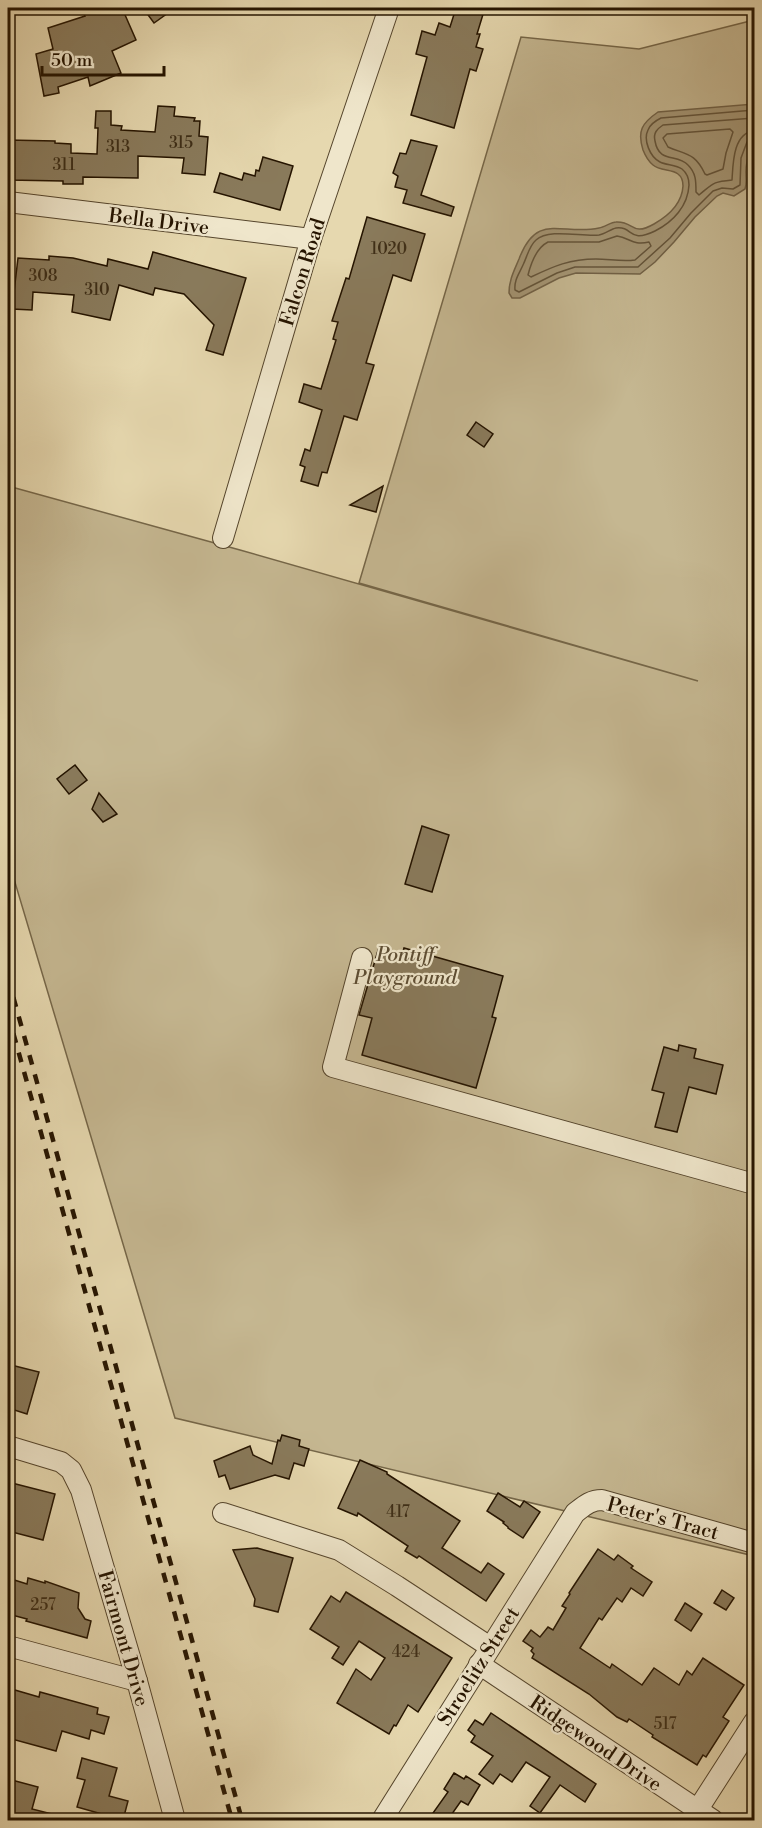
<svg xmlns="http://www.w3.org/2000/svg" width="762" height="1828" font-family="'Libre Bodoni',serif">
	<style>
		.green { fill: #c5b791; stroke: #756648; stroke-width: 1.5 }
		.water { fill: #a49574; stroke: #716146; stroke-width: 1.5 }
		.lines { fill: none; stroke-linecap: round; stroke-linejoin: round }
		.shore { stroke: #64543a; stroke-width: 1.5 }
		.building { fill: #897a5b; stroke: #251400; stroke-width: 1.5 }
		.minor-casing { stroke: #55452c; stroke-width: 22 }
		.minor { stroke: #efe6cb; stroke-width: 20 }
		.rail { stroke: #251400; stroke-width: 4.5; stroke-dasharray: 10 10; stroke-linecap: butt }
		.labels { text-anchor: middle; stroke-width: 4.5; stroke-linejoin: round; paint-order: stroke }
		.number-label { font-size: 16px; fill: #3e2e17 }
		.street-label { font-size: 20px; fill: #251400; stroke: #efe6cb }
		.park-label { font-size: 20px; font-style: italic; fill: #5d4d33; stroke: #efe6cb }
	</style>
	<rect width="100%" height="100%" fill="#e6d8af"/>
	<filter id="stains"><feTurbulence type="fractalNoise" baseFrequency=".00333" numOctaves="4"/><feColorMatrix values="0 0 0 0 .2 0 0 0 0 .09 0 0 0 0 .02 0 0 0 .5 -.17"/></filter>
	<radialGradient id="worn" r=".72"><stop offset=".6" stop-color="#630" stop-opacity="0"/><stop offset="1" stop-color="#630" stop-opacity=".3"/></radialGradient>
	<path class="green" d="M 754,20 L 754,1556 L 175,1418 L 8,859 L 8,486 L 240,550 L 698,681 L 359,583 L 521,37 L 639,49 Z"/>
	<path class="water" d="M 754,104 L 754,142 L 752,143 C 749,153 745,164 746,174 C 746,181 747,183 745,189 L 734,196 L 723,193 L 717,196 L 695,217 L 674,242 L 655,262 L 640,274 L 576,273 L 559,278 L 520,298 L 512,298 L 509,293 C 509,280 514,271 519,259 C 537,211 562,236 599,228 C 605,227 611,222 616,222 C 635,221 631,237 654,224 C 668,216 682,204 683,186 C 683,182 682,177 678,174 C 672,169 660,171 653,165 C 648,161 645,155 643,150 C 637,131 642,123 658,112 Z"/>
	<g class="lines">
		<g class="shore">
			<path d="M 754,110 L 661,118 C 655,121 650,124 648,130 C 643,140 650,157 660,162 C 666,165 676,165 682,169 C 687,173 689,179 689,185 C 688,206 673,222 655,231 C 628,244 634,226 616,228 C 611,229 605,234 599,235 C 582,237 549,228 536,240 C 529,246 527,257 523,265 C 519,274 514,280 515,290 L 519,292 L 557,273 L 575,267 L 638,267 L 670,238 L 691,213 L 713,191 L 722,188 L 733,189 L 740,185 L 741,158 L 747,142 L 754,139"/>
			<path d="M 754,118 L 663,125 C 657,129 653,133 655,141 C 659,164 677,153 688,165 C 696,173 696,181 696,192 L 699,195 C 714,183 712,182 732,180 C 733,164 733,133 754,131"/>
			<path d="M 730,129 L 733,132 L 726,153 L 723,169 L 707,175 L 705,174 C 695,153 687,155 668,147 L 663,138 L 667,134 Z"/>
			<path d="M 617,236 C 630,238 633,246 649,242 L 651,246 L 635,260 C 622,262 609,259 596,259 C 570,259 554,266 531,277 L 528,275 C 531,263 536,248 548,242 L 599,242 Z"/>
		</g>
	</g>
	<g class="building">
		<path d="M 90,8 L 122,8 L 136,40 L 112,51 L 121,73 L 90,86 L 88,77 L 58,87 L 59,93 L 44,96 L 36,54 L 53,49 L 48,28 L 85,16 L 82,11 Z"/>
		<path d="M 143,8 L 175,8 L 154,23 Z"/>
		<path d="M 456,8 L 471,8 L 484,11 L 477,34 L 480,34 L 476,47 L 483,49 L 476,71 L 470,69 L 454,128 L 411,115 L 427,57 L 416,54 L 422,31 L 435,35 L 439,23 L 450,27 Z"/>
		<path d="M 158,106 L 175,107 L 174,116 L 195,118 L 194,121 L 200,121 L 199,136 L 208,137 L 205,175 L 182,173 L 184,158 L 138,156 L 138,178 L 83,177 L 83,184 L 63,184 L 63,181 L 8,180 L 8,140 L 55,141 L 55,143 L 71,144 L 71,153 L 97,154 L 98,128 L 95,128 L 96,111 L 111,111 L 111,125 L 122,126 L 121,130 L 155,132 Z"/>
		<path d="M 411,140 L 437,146 L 421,195 L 454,207 L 451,216 L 403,203 L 407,190 L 395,187 L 398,176 L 393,173 L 400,153 L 406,154 Z"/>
		<path d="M 263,157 L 293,166 L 280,210 L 214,192 L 220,173 L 242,180 L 244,173 L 255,176 L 256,170 L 259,171 Z"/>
		<path d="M 367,217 L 425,234 L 411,281 L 393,275 L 366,363 L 374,365 L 357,420 L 344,416 L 327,473 L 322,472 L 318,486 L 301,481 L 305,467 L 300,465 L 305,449 L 310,451 L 322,410 L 299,402 L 304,384 L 321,389 L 336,340 L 333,339 L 338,322 L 332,321 L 346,278 L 349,279 Z"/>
		<path d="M 153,252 L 246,278 L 223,355 L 206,350 L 214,325 L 184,294 L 155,288 L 153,295 L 119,285 L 110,320 L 72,312 L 74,295 L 33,292 L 32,310 L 12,309 L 18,258 L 49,260 L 49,256 L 73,258 L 107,266 L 108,259 L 148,269 Z"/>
		<path d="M 476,422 L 493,434 L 484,447 L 467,435 Z"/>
		<path d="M 383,486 L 376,512 L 350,505 Z"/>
		<path d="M 75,765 L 87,780 L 69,794 L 57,779 Z"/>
		<path d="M 99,793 L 117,814 L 103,822 L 92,809 Z"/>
		<path d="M 422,826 L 449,835 L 432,892 L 405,884 Z"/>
		<path d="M 379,947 L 402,954 L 404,948 L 503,976 L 492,1017 L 496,1018 L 476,1088 L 362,1055 L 372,1018 L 359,1015 Z"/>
		<path d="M 679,1045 L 696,1049 L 694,1058 L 723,1065 L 716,1094 L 689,1087 L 677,1132 L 655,1127 L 664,1093 L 652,1090 L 664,1047 L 678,1051 Z"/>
		<path d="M 11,1365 L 39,1372 L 27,1414 L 8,1408 L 8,1378 Z"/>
		<path d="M 282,1435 L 300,1440 L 299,1446 L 309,1449 L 304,1466 L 294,1463 L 289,1479 L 275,1475 L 230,1489 L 225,1475 L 219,1477 L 214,1461 L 250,1446 L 253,1455 L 272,1464 L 278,1440 L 280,1441 Z"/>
		<path d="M 360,1460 L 387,1472 L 387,1474 L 460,1521 L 442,1548 L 481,1573 L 488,1563 L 504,1574 L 486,1601 L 419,1556 L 417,1558 L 405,1551 L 408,1546 L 358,1513 L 357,1516 L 338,1508 Z"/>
		<path d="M 8,1482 L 55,1494 L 43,1540 L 8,1531 Z"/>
		<path d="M 498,1493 L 520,1507 L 524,1501 L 540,1512 L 523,1538 L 508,1528 L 508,1527 L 503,1523 L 504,1522 L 487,1511 Z"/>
		<path d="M 257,1548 L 293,1558 L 278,1612 L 254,1606 L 255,1599 L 233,1550 Z"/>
		<path d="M 598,1549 L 614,1560 L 618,1555 L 633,1566 L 631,1568 L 652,1582 L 643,1596 L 631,1588 L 622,1602 L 617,1598 L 602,1620 L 599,1618 L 580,1648 L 610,1668 L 612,1664 L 642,1685 L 654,1668 L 679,1685 L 687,1671 L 692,1675 L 703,1658 L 744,1685 L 723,1717 L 729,1721 L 706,1757 L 703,1755 L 697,1765 L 652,1737 L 653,1735 L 629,1719 L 627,1722 L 617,1717 L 589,1694 L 532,1658 L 534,1654 L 531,1651 L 533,1648 L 523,1641 L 531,1630 L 540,1637 L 548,1627 L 553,1630 L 566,1608 L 562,1606 L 570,1594 L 569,1593 Z"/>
		<path d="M 8,1578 L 27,1584 L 28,1578 L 45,1583 L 45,1581 L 79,1593 L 78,1608 L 85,1619 L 91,1621 L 87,1638 L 26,1621 L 27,1619 L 8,1614 Z"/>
		<path d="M 722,1590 L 734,1598 L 726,1610 L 714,1603 Z"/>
		<path d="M 346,1592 L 452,1658 L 418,1712 L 408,1705 L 396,1726 L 394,1725 L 389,1734 L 337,1703 L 356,1669 L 371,1680 L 385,1658 L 359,1641 L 343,1665 L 332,1658 L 339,1647 L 310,1629 L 331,1596 L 340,1602 Z"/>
		<path d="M 685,1603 L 702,1614 L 691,1631 L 675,1620 Z"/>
		<path d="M 8,1688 L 39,1697 L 40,1692 L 98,1708 L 97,1714 L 109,1717 L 104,1734 L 91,1730 L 89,1739 L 62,1731 L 56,1751 L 8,1738 Z"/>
		<path d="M 491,1713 L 596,1784 L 585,1802 L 560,1785 L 540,1813 L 530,1806 L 550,1777 L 526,1762 L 512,1782 L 500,1774 L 493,1784 L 479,1774 L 493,1756 L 471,1742 L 475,1736 L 468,1730 L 475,1720 L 483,1725 Z"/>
		<path d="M 82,1758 L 117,1768 L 109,1796 L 128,1801 L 123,1820 L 77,1807 L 85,1780 L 77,1778 Z"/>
		<path d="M 454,1773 L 464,1779 L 466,1776 L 480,1785 L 468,1805 L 461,1801 L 447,1821 L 445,1821 L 433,1813 L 448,1792 L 444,1789 Z"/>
		<path d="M 8,1779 L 38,1787 L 32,1809 L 60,1816 L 59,1821 L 8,1821 Z"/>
	</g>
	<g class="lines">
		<g class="minor-casing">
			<g id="minor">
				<path d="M 8,202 L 311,239"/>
				<path d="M 223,538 L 311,239 L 389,8"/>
				<path d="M 362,958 L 333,1067 L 754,1184"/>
				<path d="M 8,1446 L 61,1462 L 71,1470 L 81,1490 L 137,1681 L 175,1820"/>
				<path d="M 223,1513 L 339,1550 L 397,1586 L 490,1647"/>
				<path d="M 8,1646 L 137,1681"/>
				<path d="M 479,1664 L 713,1820"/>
				<path d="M 382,1820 L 575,1513 C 584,1506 590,1500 602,1500 L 754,1543"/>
				<path d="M 691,1820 L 754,1722"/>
			</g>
		</g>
		<use href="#minor" class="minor"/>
		<g class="rail">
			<path d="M 8,978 L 242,1820"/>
			<path d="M 8,1014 L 232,1820"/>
		</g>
	</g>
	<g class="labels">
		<g class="number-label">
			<text x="181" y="148">315</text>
			<text x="118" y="152">313</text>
			<text x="64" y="170">311</text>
			<text x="389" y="254">1020</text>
			<text x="43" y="281">308</text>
			<text x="97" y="295">310</text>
			<text x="398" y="1517">417</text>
			<text x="43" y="1610">257</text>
			<text x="406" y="1657">424</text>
			<text x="665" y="1729">517</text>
		</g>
		<g class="street-label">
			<text transform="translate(159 221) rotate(7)" y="7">Bella Drive</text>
			<text transform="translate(302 272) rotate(-73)" y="7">Falcon Road</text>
			<text transform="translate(663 1518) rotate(15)" y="7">Peter's Tract</text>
			<text transform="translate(124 1638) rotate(74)" y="7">Fairmont Drive</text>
			<text transform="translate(478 1666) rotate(-58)" y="7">Stroelitz Street</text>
			<text transform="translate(596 1743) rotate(34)" y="7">Ridgewood Drive</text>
		</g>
		<g class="park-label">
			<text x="405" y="961">Pontiff<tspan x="405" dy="23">Playground</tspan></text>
		</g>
	</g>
	<rect width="762" height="1828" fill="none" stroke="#e6d8af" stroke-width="30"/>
	<rect x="9" y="9" width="744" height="1810" fill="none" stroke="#251400" stroke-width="3"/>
	<rect x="15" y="15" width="732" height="1798" fill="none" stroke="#251400" stroke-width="1.5"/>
	<path d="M42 66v9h122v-9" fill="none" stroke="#251400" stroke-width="3"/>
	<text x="51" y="66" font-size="18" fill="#251400" stroke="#efe6cb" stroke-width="4.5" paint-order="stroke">50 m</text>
	<rect width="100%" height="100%" filter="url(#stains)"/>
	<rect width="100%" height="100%" fill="url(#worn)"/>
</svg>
